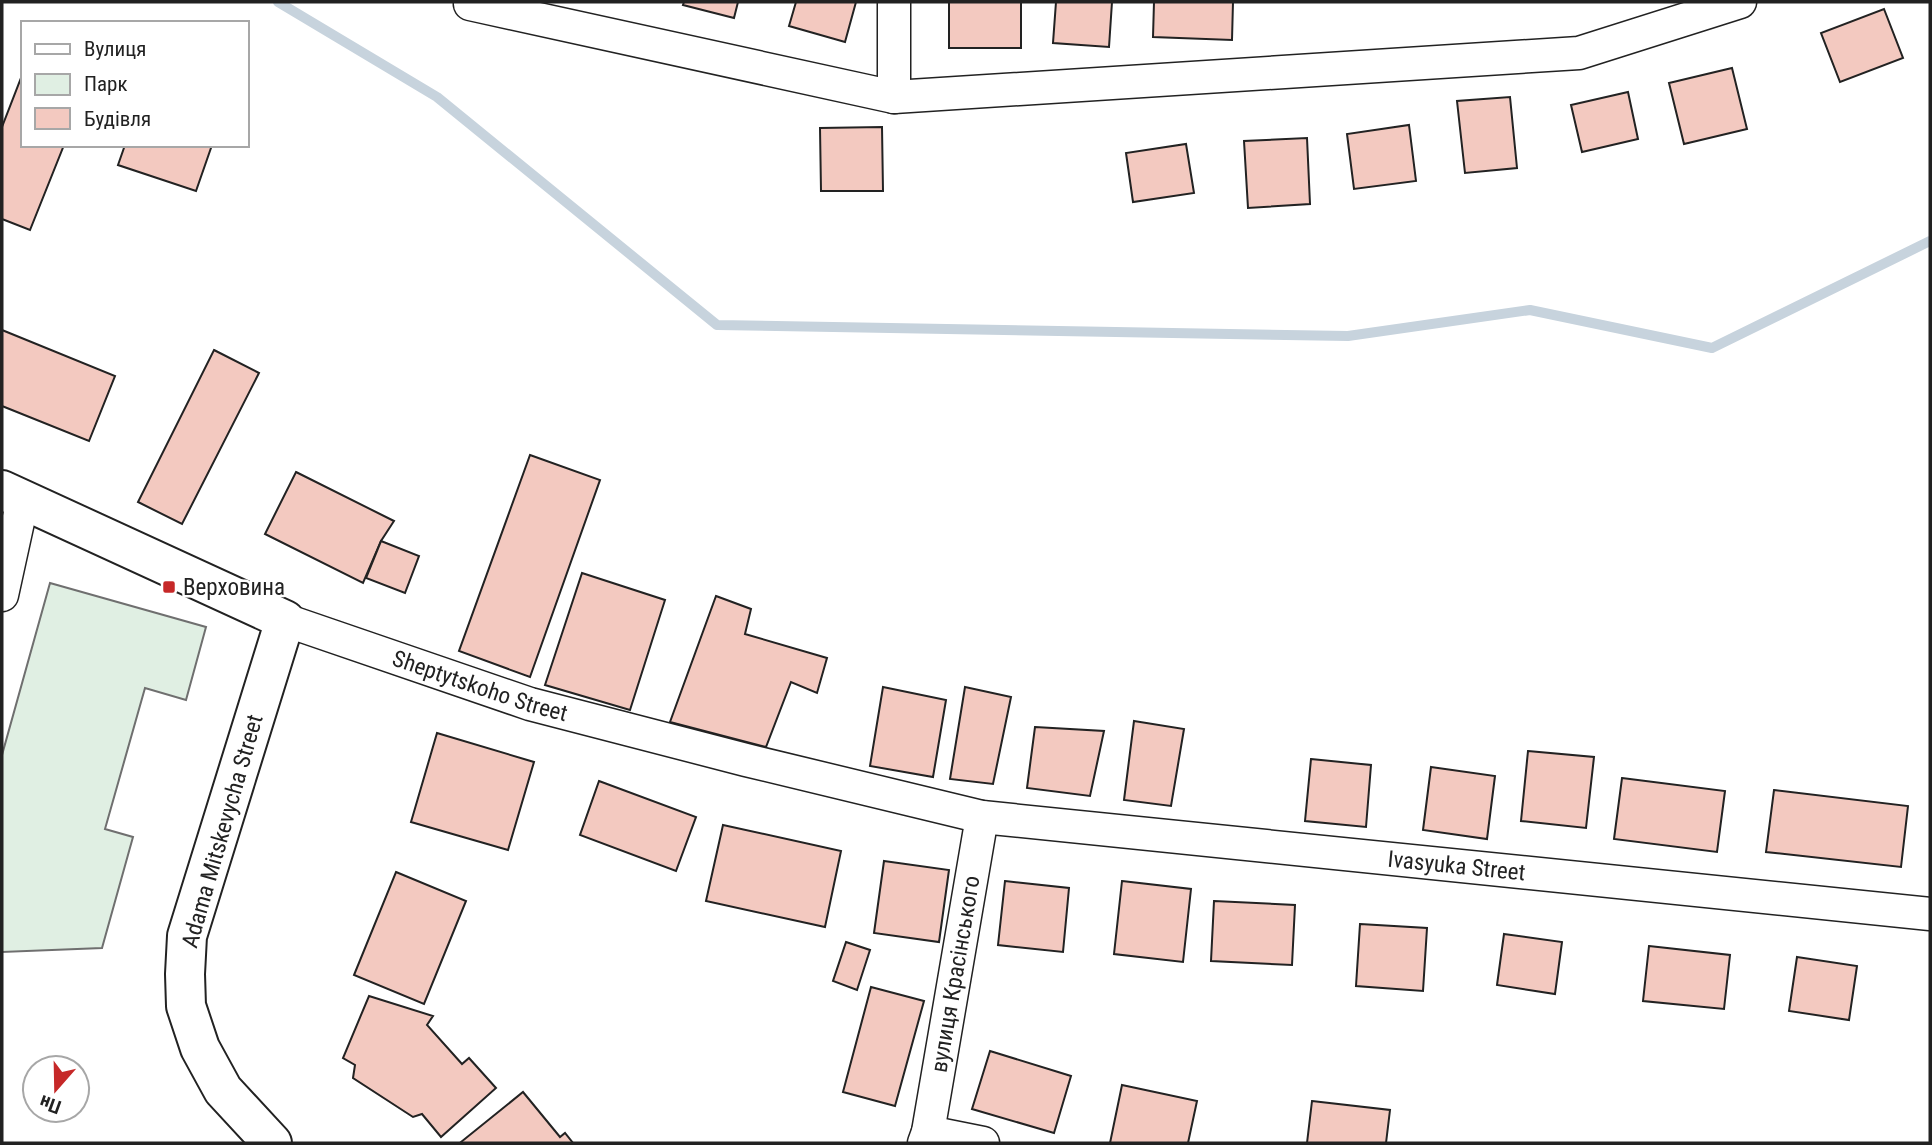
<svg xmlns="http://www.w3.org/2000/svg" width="1932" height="1145" font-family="'Roboto Condensed',sans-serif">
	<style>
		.green { fill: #e0efe3; stroke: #6f6f6f; stroke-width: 2 }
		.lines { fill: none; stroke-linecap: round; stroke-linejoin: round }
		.stream { stroke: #c7d3dd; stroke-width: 10 }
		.building { fill: #f3c9c0; stroke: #222; stroke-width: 2 }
		.street-casing { stroke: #222; stroke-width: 35 }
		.secondary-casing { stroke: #222; stroke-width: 42 }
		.street { stroke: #fff; stroke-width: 32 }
		.secondary { stroke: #fff; stroke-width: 38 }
		.poi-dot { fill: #c62828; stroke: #fff; stroke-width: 2.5 }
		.labels { text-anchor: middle; stroke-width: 5; stroke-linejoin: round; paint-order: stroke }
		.poi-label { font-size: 23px; fill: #222; stroke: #fff; text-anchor: start }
		.street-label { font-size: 23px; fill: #222; stroke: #fff }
	</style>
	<rect width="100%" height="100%" fill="#fff"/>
	<path class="green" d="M 50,583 L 206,627 L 186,700 L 145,688 L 105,829 L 133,837 L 102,948 L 2,952 L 2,755 Z"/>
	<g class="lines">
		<path class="stream" d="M 278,2 L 437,97 L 717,325 L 1348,336 L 1530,310 L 1712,348 L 1930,241"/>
	</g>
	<g class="building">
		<path d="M 684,2 L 738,2 L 734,18 L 683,5 Z"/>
		<path d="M 796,2 L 856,2 L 845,42 L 789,26 Z"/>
		<rect x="949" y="2" width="72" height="46"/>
		<path d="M 1056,2 L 1112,2 L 1109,47 L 1053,43 Z"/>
		<path d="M 1154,2 L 1233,2 L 1232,40 L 1153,37 Z"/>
		<path d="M 1884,9 L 1903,58 L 1840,82 L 1821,33 Z"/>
		<path d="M 1732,68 L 1747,129 L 1684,144 L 1669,83 Z"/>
		<path d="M 21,78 L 23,79 L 23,145 L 64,145 L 30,230 L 2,219 L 2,127 Z"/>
		<path d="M 1628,92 L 1638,139 L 1582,152 L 1571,105 Z"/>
		<path d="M 1510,97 L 1517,168 L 1465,173 L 1457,101 Z"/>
		<path d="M 1409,125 L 1416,181 L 1354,189 L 1347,134 Z"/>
		<path d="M 882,127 L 883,191 L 821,191 L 820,128 Z"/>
		<path d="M 1307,138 L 1310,204 L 1248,208 L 1244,141 Z"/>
		<path d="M 1186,144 L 1194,193 L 1133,202 L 1126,153 Z"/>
		<path d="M 125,145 L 212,145 L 196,191 L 118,165 Z"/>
		<path d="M 2,330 L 115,376 L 89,441 L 2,406 Z"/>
		<path d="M 214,350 L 259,373 L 182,524 L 138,502 Z"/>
		<path d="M 530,455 L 600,480 L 530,677 L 459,651 Z"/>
		<path d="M 296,472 L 394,521 L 381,541 L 363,583 L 265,534 Z"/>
		<path d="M 381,541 L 419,556 L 405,593 L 366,578 Z"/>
		<path d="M 582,573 L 665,600 L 630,710 L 545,685 Z"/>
		<path d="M 716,596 L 751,609 L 745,634 L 827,658 L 817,693 L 791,682 L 766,747 L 670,722 Z"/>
		<path d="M 883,687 L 946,700 L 933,777 L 870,766 Z"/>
		<path d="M 965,687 L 1011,697 L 993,784 L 950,779 Z"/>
		<path d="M 1134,721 L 1184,729 L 1171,806 L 1124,800 Z"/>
		<path d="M 1035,727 L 1104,731 L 1090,796 L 1027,788 Z"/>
		<path d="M 437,733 L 534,762 L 508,850 L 411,822 Z"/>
		<path d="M 1528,751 L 1594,757 L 1586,828 L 1521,821 Z"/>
		<path d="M 1311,759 L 1371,765 L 1366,827 L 1305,821 Z"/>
		<path d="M 1431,767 L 1495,776 L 1487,839 L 1423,830 Z"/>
		<path d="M 1622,778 L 1725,791 L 1717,852 L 1614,839 Z"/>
		<path d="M 599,781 L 696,817 L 676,871 L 580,835 Z"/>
		<path d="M 1774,790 L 1908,806 L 1901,867 L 1766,852 Z"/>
		<path d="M 723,825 L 841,851 L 825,927 L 706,901 Z"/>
		<path d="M 884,861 L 949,870 L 939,942 L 874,933 Z"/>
		<path d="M 396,872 L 466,901 L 424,1004 L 354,975 Z"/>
		<path d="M 1005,881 L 1069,888 L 1063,952 L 998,945 Z"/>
		<path d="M 1122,881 L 1191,889 L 1183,962 L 1114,954 Z"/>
		<path d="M 1214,901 L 1295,905 L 1292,965 L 1211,961 Z"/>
		<path d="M 1360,924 L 1427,928 L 1423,991 L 1356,986 Z"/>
		<path d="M 1504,934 L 1562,942 L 1555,994 L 1497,985 Z"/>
		<path d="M 846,942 L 870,950 L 857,990 L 833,981 Z"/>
		<path d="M 1649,946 L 1730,955 L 1724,1009 L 1643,1001 Z"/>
		<path d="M 1797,957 L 1857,966 L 1849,1020 L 1789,1011 Z"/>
		<path d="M 871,987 L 924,1001 L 895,1106 L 843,1092 Z"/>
		<path d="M 369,996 L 433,1016 L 427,1025 L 462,1064 L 469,1058 L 496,1088 L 441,1137 L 422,1114 L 413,1117 L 353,1078 L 355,1065 L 343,1058 Z"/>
		<path d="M 990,1051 L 1071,1076 L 1054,1133 L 972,1109 Z"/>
		<path d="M 1122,1085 L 1197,1101 L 1188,1143 L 1110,1143 Z"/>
		<path d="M 523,1092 L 560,1137 L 565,1133 L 573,1143 L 462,1143 L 461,1142 Z"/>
		<path d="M 1312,1101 L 1390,1110 L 1386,1143 L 1307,1143 Z"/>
	</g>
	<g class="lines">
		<g class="street-casing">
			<g id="street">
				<path d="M 894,2 L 894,97"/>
				<path d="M 470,4 L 894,97 L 1579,53 L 1740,2"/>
				<path d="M 2,595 L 23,499"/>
				<path id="s1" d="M 285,620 L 530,704 L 746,760 L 982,817 L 1930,914"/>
				<path d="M 928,1132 L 983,1143"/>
				<path id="s2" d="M 924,1143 L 928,1132 L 982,817"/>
			</g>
		</g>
		<g class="secondary-casing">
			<path id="secondary" d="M 2,490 L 285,620 L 187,936 L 185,974 L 186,1006 L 200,1048 L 223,1090 L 272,1143"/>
		</g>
		<use href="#street" class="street"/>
		<use href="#secondary" class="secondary"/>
	</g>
	<rect class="poi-dot" x="162" y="580" width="14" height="14" rx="3.5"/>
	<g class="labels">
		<g class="poi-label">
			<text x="183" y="595">Верховина</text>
		</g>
		<g class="street-label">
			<text dy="8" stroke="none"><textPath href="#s1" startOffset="206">Sheptytskoho Street</textPath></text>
			<text transform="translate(222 831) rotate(-74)" y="8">Adama Mitskevycha Street</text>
			<text dy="8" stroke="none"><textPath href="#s1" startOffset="1202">Ivasyuka Street</textPath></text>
			<text dy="8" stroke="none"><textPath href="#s2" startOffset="172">вулиця Красінського</textPath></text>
		</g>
	</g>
	<rect width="1932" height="1145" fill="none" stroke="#222222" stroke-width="7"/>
	<rect x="21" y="21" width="228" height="126" fill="#ffffff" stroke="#a7a7a7" stroke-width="2"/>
	<rect x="35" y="44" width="35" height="10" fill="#ffffff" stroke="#a7a7a7" stroke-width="2"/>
	<text x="84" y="56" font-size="21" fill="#222222">Вулиця</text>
	<rect x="35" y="74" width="35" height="21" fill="#e0efe3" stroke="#a7a7a7" stroke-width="2"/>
	<text x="84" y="91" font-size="21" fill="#222222">Парк</text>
	<rect x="35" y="108" width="35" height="21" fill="#f3c9c0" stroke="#a7a7a7" stroke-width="2"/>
	<text x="84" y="126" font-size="21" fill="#222222">Будівля</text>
	<g transform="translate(56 1089) rotate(200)"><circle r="33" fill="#ffffff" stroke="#a7a7a7" stroke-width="2"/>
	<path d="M0-5L12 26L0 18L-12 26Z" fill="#c62828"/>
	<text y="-10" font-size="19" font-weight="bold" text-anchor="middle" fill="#222222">Пн</text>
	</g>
</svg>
